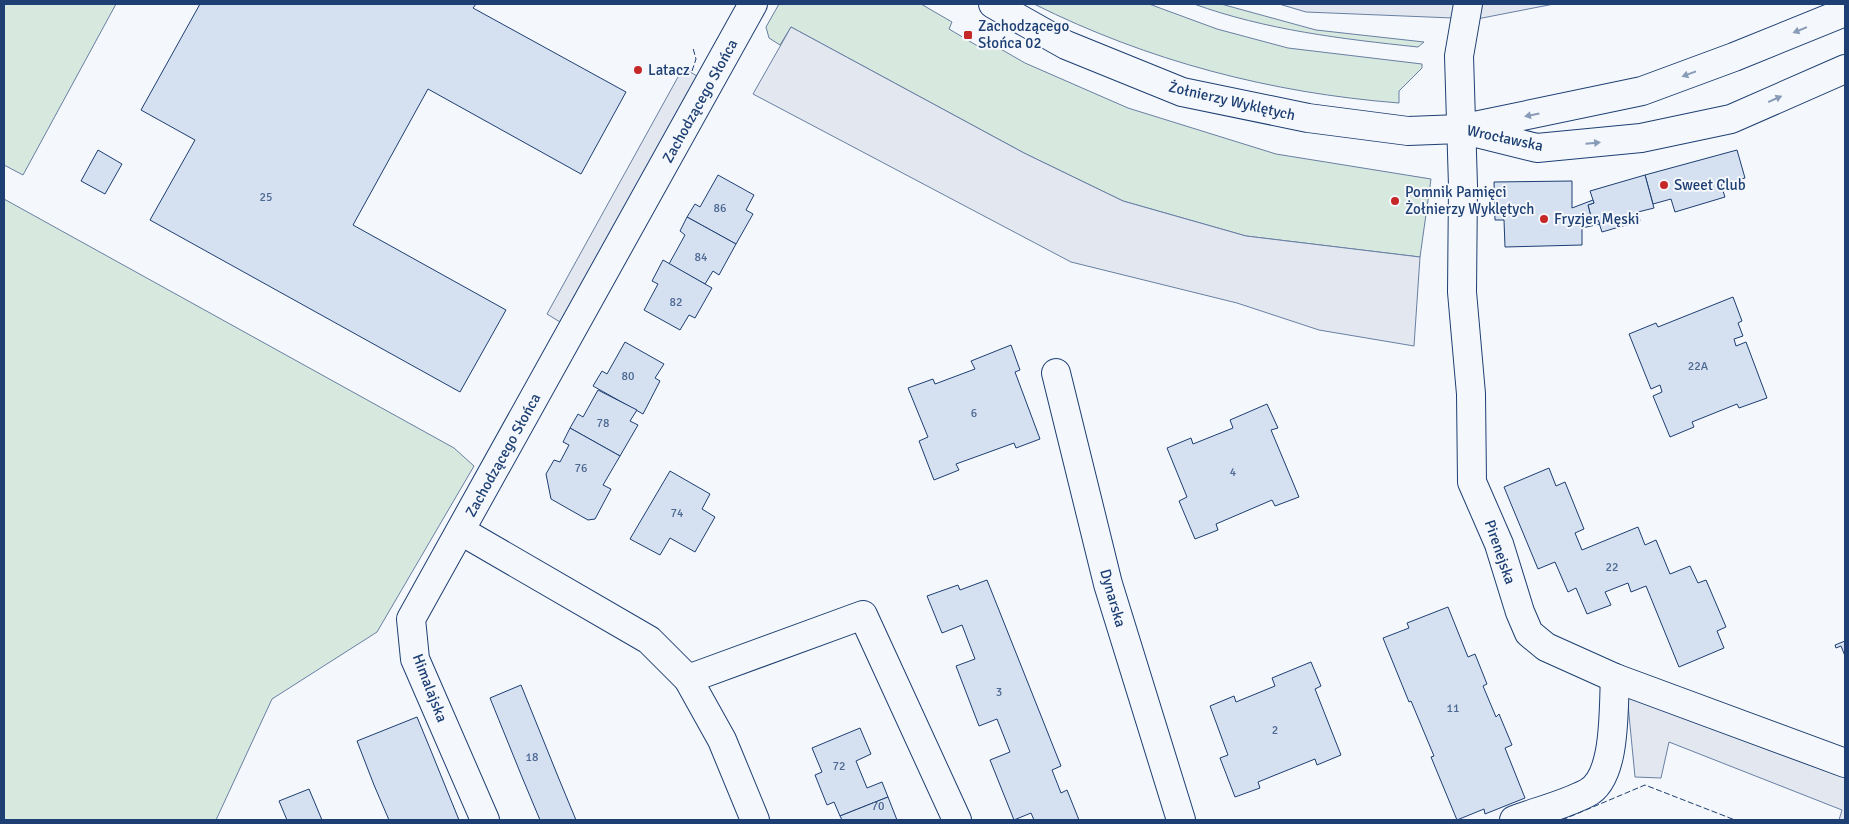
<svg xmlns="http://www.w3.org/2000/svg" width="1849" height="824" font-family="Signika,sans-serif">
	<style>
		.green { fill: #d7e8df; stroke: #687fa3 }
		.parking { fill: #e3e8f0; stroke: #687fa3 }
		.building { fill: #d5e0f0; stroke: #1d3f73 }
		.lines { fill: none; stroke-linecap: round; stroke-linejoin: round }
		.street-casing { stroke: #1d3f73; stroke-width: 30 }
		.secondary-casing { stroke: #1d3f73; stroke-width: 30 }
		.street { stroke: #f4f7fb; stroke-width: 28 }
		.secondary { stroke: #f4f7fb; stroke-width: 28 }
		.fence { stroke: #1d3f73; stroke-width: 1; stroke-dasharray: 6 2.5; stroke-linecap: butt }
		.oneway { fill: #889bb7 }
		.poi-dot { fill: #c62828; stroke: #f4f7fb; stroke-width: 2 }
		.labels { text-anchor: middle; stroke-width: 4; stroke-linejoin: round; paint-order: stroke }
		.number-label { font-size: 12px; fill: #4b6792 }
		.poi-label { font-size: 15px; fill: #1d3f73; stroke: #f4f7fb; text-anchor: start }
		.street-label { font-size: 15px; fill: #1d3f73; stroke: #f4f7fb }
	</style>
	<rect width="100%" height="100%" fill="#f4f7fb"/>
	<g class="green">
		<path d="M 4,4 L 116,4 L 23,175 L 4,165 Z"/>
		<path d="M 779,4 L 921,4 L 952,22 L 949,29 L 981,48 L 985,40 L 1025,63 L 1128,108 L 1276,154 L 1431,179 L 1420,257 L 1246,236 L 1123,201 L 1024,153 L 791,27 L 780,45 L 769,38 L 766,27 Z"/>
		<path d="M 1034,4 L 1149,4 L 1217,29 L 1288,48 L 1422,64 L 1422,68 L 1399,91 L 1399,103 C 1271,93 1148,61 1034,4 Z"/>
		<path d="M 1194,4 L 1221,4 L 1316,30 L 1424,42 L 1418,47 C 1342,39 1266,30 1194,4 Z"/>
		<path d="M 4,199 L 454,448 L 474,466 L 377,632 L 272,699 L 216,820 L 4,820 Z"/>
	</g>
	<g class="parking">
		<path d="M 1279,4 L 1554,4 L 1477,19 L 1306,12 Z"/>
		<path d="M 791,27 L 1024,153 L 1123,201 L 1246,236 L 1420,257 L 1414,346 L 1319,330 L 1237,303 L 1071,262 L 753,94 Z"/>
		<path d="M 683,68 L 697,76 L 560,322 L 547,314 Z"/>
		<path d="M 1627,694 L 1845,775 L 1845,820 L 1839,820 L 1842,810 L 1669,742 L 1661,778 L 1635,777 Z"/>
	</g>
	<g class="building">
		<path d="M 200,4 L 476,4 L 473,8 L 626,92 L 581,174 L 428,89 L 353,225 L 506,310 L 460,392 L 150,220 L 195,140 L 141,110 Z"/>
		<path d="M 98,150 L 122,164 L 105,194 L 81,181 Z"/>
		<path d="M 1737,150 L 1745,178 L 1721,185 L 1725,197 L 1675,212 L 1671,199 L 1653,204 L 1645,175 Z"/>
		<path d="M 718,175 L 754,195 L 746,210 L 753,214 L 736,244 L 687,217 L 695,204 L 700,207 Z"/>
		<path d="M 1645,175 L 1654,208 L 1638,212 L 1640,221 L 1602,232 L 1598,220 L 1592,221 L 1588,205 L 1594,203 L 1590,191 Z"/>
		<path d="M 1572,181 L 1572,208 L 1593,200 L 1594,203 L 1588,205 L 1592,221 L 1598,220 L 1600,224 L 1582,228 L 1582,245 L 1505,247 L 1504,220 L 1495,220 L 1494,182 Z"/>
		<path d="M 687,217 L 736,244 L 719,275 L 713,271 L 705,284 L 669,264 L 685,235 L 680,231 Z"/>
		<path d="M 663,260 L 712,288 L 695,318 L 689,315 L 680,330 L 644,310 L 658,284 L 652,281 Z"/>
		<path d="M 1733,297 L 1742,321 L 1738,323 L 1743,336 L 1734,339 L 1736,346 L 1746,342 L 1767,398 L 1739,408 L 1737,404 L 1692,422 L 1694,427 L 1670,437 L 1653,396 L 1662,392 L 1660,385 L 1651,389 L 1629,334 L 1656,323 L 1658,327 Z"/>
		<path d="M 625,342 L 664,364 L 655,378 L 660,381 L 643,414 L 593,386 L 602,371 L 607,374 Z"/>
		<path d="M 1011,345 L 1020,370 L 1015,372 L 1040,439 L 1016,448 L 1014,443 L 956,464 L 959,470 L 934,480 L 919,441 L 928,437 L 908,388 L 933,379 L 935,384 L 975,369 L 971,361 Z"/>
		<path d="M 598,390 L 637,410 L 630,421 L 638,425 L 620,456 L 570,428 L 578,414 L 583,417 Z"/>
		<path d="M 1267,404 L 1278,428 L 1271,430 L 1299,497 L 1275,506 L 1272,500 L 1216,524 L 1218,530 L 1195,539 L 1179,501 L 1187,497 L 1167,448 L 1191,438 L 1193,444 L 1233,428 L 1230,420 Z"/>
		<path d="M 570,428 L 620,456 L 603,485 L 611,489 L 595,519 L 588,520 L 551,499 L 546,474 L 554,460 L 560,462 L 569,445 L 563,442 Z"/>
		<path d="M 1549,468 L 1556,486 L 1565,482 L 1584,529 L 1575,533 L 1582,550 L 1638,527 L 1645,545 L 1656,540 L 1670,574 L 1690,566 L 1698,583 L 1706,580 L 1726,627 L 1717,631 L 1724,648 L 1679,667 L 1646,586 L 1631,592 L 1628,583 L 1605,592 L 1611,605 L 1587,614 L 1576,588 L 1568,592 L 1555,562 L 1538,569 L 1504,487 Z"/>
		<path d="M 670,471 L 710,494 L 702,509 L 715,517 L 695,552 L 670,538 L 660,555 L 630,539 Z"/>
		<path d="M 987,580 L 1061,766 L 1052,770 L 1061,793 L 1067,790 L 1079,820 L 1034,820 L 1031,813 L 1014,820 L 990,760 L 1010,752 L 997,719 L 979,726 L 956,666 L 975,659 L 962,625 L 942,633 L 927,596 L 958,585 L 960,590 Z"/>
		<path d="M 1448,607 L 1468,657 L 1475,654 L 1487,684 L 1483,686 L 1496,717 L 1499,714 L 1512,745 L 1505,748 L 1525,798 L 1485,814 L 1484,809 L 1457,820 L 1431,757 L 1434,756 L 1411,701 L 1409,702 L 1383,638 L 1409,628 L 1407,623 Z"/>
		<path d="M 1845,641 L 1845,656 L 1841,646 L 1836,648 L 1835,645 Z"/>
		<path d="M 1311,662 L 1321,686 L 1315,689 L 1341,755 L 1317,765 L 1315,759 L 1258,782 L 1260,788 L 1235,797 L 1220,758 L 1228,755 L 1210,706 L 1234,696 L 1236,702 L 1275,686 L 1272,678 Z"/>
		<path d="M 521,685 L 559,779 L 576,820 L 540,820 L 522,777 L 490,698 Z"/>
		<path d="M 417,717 L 429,746 L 459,820 L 389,820 L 374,785 L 357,741 Z"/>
		<path d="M 860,728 L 871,754 L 856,761 L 867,788 L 882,782 L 888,797 L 840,816 L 834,802 L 827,805 L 815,775 L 822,772 L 812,748 Z"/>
		<path d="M 309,789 L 322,820 L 287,820 L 279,801 Z"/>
		<path d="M 888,797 L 897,820 L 842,820 L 840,816 Z"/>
	</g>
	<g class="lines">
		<g class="street-casing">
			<g id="street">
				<path d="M 1468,4 L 1459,56 L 1463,186 L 1462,292 L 1471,394 L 1472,482 L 1499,544 L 1520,612 L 1529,633 L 1546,647 L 1615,678 L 1845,763"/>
				<path d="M 1056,373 L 1108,584 L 1181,820"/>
				<path d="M 461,531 L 649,640 L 688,679 L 722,740 L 755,820"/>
				<path d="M 688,679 L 863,615 L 957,820"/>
				<path d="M 485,820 L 415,659 L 411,619 L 753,4"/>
				<path d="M 1514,820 C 1538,811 1564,805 1587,793 C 1617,778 1613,708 1615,678"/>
			</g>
		</g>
		<g class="secondary-casing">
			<g id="secondary">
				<path d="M 993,4 L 1066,45 L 1182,92 L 1308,118 L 1408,131 L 1460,129 L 1642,91 L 1734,57 L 1845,12"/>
				<path d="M 1468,131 L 1537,148 L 1641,138 L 1731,119 L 1845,69"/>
			</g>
		</g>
		<use href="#street" class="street"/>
		<use href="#secondary" class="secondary"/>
		<g class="fence">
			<path d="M 692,71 L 696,59 L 693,48"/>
			<path d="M 1562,820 L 1645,785 L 1735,820"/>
		</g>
	</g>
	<defs><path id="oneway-solid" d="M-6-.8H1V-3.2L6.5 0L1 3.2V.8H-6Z" transform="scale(1.25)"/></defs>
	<g class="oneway">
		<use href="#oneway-solid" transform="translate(1800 30) rotate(158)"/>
		<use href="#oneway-solid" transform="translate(1689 74) rotate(160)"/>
		<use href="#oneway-solid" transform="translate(1775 99) rotate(-24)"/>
		<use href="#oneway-solid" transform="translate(1532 115) rotate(169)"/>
		<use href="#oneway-solid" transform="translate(1593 143) rotate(-5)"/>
	</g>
	<g class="poi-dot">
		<rect x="963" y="30" width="10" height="10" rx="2.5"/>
		<circle cx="638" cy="70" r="5"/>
		<circle cx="1664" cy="185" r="5"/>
		<circle cx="1395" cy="201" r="5"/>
		<circle cx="1544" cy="219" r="5"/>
	</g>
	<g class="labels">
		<g class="number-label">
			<text x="266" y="201">25</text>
			<text x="720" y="212">86</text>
			<text x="701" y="261">84</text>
			<text x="676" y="306">82</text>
			<text x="1698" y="370">22A</text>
			<text x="628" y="380">80</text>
			<text x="974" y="417">6</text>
			<text x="603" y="427">78</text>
			<text x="581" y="472">76</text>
			<text x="1233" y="476">4</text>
			<text x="677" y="517">74</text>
			<text x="1612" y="571">22</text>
			<text x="999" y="696">3</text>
			<text x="1453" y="712">11</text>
			<text x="1275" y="734">2</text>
			<text x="532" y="761">18</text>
			<text x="839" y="770">72</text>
			<text x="878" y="810">70</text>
		</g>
		<g class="poi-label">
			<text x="978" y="31">Zachodzącego<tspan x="978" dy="17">Słońca 02</tspan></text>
			<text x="648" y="75">Latacz</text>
			<text x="1674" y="190">Sweet Club</text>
			<text x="1405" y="197">Pomnik Pamięci<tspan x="1405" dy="17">Żołnierzy Wyklętych</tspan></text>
			<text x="1554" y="224">Fryzjer Męski</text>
		</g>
		<g class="street-label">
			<text transform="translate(700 101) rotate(-61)" y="5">Zachodzącego Słońca</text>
			<text transform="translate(1232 101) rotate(13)" y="5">Żołnierzy Wyklętych</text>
			<text transform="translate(1505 138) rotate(12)" y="5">Wrocławska</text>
			<text transform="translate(503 455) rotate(-61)" y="5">Zachodzącego Słońca</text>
			<text transform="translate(1500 552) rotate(71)" y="5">Pirenejska</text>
			<text transform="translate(1113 598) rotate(74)" y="5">Dynarska</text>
			<text transform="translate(430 688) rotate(69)" y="5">Himalajska</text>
		</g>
	</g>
	<rect width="1849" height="824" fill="none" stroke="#1d3f73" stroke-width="10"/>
</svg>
